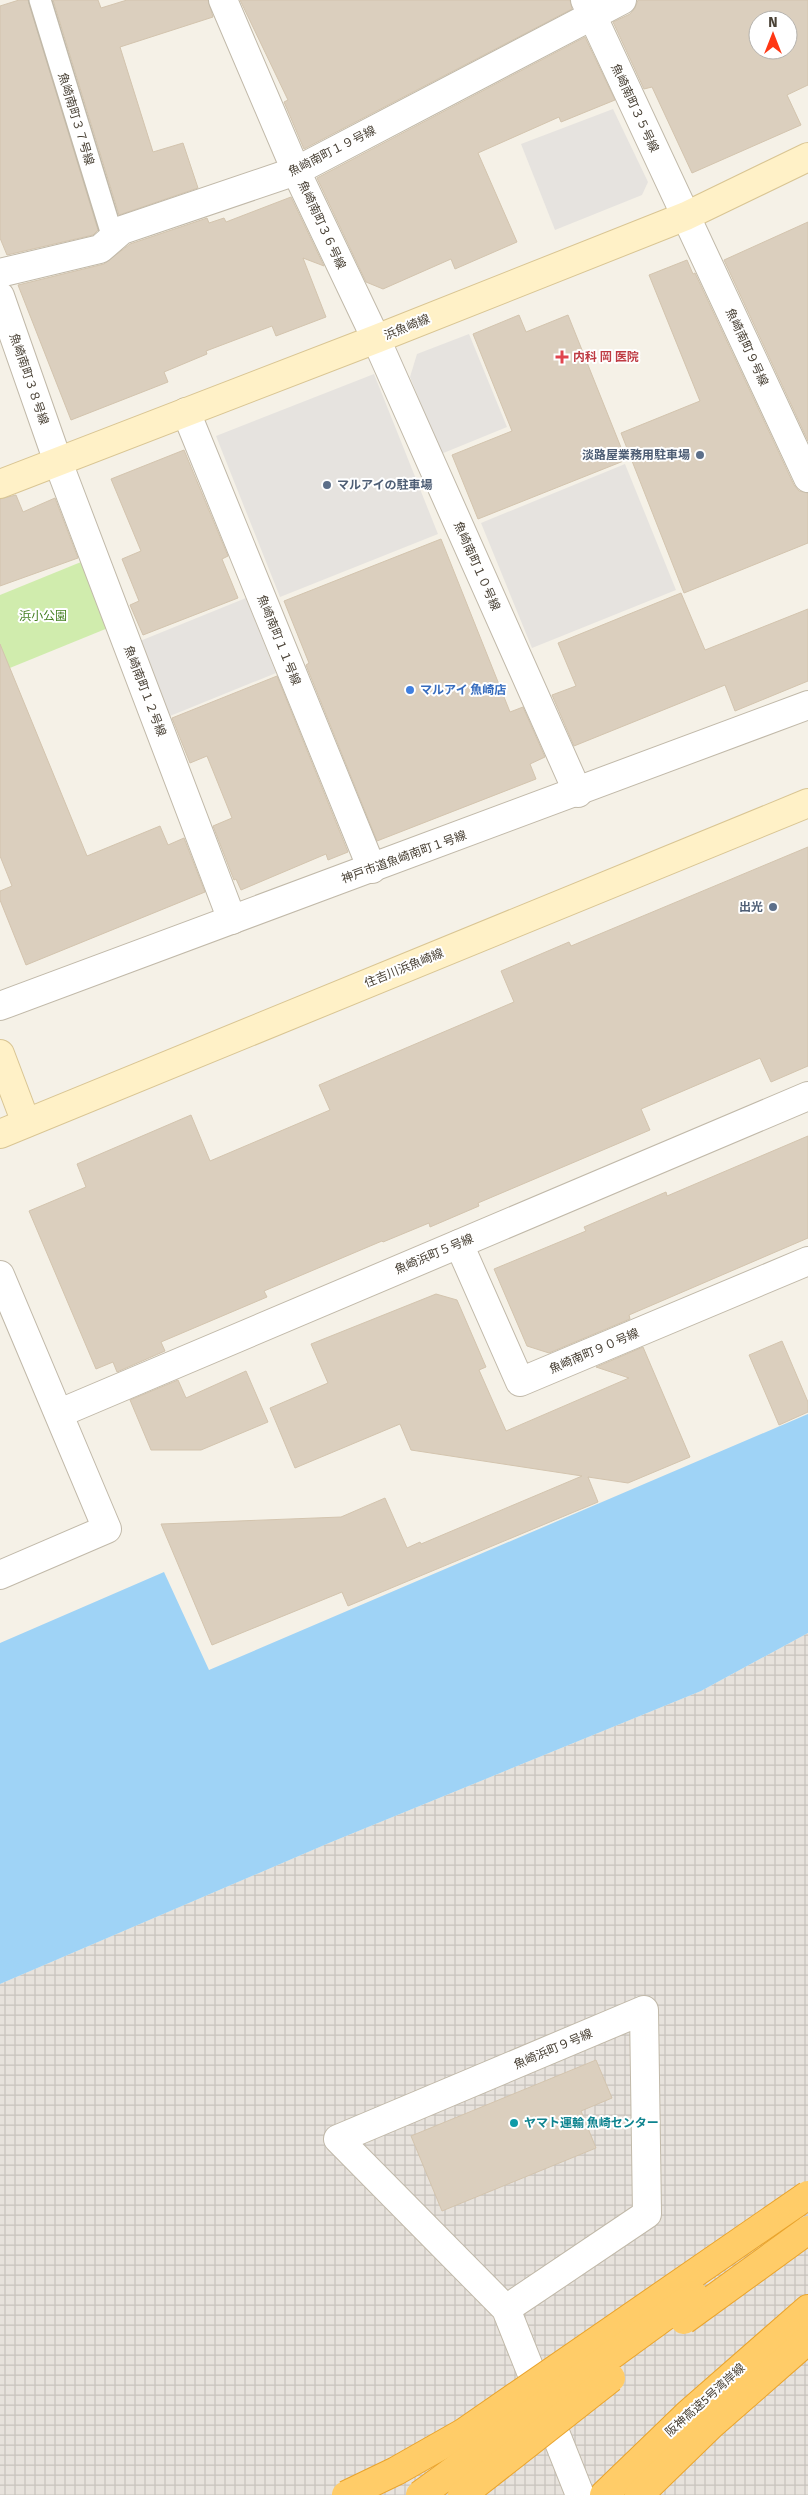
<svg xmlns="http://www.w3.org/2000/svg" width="808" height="2495" font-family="'Fira Sans','Noto Sans JP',sans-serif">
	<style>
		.industrial { fill: url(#industrial-grid) }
		.park { fill: #d0ecad }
		.parking { fill: #e6e3df }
		.water { fill: #9fd3f6 }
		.building { fill: #dbcfbe; stroke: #d3c4ae; fill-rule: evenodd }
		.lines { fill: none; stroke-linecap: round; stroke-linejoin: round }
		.lane-casing { stroke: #c1b9a9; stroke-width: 24 }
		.street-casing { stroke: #c1b9a9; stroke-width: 30 }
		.secondary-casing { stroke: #d9c593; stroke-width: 30 }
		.highway-casing { stroke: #eaa42c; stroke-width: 30 }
		.lane { stroke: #fff; stroke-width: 21 }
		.street { stroke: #fff; stroke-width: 28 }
		.secondary { stroke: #fff1c7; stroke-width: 28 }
		.highway { stroke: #ffcc68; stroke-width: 28 }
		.highway-bridge-casing { stroke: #eaa42c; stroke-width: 30; stroke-linecap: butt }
		.highway-bridge { stroke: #ffcc68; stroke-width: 28 }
		.health-dot { fill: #e0444e; stroke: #fff; stroke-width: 2 }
		.service-dot { fill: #5c6f8a; stroke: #fff; stroke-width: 2 }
		.shop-dot { fill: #3f7fe0; stroke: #fff; stroke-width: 2 }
		.culture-dot { fill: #0f9aa8; stroke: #fff; stroke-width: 2 }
		.labels { text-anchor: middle; stroke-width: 4; stroke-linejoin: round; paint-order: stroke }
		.street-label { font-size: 12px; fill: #494135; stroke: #fff }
		.health-label { font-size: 12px; font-weight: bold; fill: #be3a42; stroke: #fff; text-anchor: start }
		.service-label { font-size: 12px; font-weight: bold; fill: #4e5e75; stroke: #fff; text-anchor: end }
		.park-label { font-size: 12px; fill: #468023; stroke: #fff }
		.shop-label { font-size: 12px; font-weight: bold; fill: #366cbe; stroke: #fff; text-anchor: start }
		.culture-label { font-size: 12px; font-weight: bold; fill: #0d838f; stroke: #fff; text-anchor: start }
	</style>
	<defs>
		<pattern id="industrial-grid" width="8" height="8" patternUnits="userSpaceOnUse" patternTransform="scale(1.25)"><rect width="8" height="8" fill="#e7e2dc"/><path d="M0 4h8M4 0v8" fill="none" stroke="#c8c3bd"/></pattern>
	</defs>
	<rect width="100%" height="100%" fill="#f5f1e7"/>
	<path class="industrial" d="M 808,1633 L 808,2495 L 0,2495 L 0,1984 L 329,1843 L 701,1691 Z"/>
	<path class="park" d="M 81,562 L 108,628 L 0,672 L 0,595 Z"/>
	<g class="parking">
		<path d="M 613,109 L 648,182 L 642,195 L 555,230 L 521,144 Z"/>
		<path d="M 469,334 L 507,427 L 441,454 L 410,377 L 417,354 Z"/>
		<path d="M 374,374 L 438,534 L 280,597 L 216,436 Z"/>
		<path d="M 625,464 L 676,590 L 532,648 L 481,523 Z"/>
		<path d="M 246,598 L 276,673 L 170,716 L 140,641 Z"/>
	</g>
	<path class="water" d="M 808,1414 L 808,1633 L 701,1691 L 329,1843 L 0,1984 L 0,1643 L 164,1572 L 209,1670 Z"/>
	<g class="building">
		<path d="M 19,0 L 28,0 L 98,230 L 93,235 L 7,255 L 0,238 L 0,6 Z"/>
		<path d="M 53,0 L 98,0 L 101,8 L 127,0 L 208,0 L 213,17 L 120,47 L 153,152 L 183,143 L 198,188 L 119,215 Z"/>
		<path d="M 240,0 L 570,0 L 572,9 L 304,149 L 284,102 L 288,100 Z"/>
		<path d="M 638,0 L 808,0 L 808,85 L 787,95 L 801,125 L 692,173 L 652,87 L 644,89 L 613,22 L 630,14 L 635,8 ZM 758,20 L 788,20 L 788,50 L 758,50 Z"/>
		<path d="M 585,37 L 615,100 L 561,122 L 559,117 L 478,153 L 517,242 L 455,269 L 451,259 L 383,289 L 366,282 L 317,178 Z"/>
		<path d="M 291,197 L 324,266 L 303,258 L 326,317 L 276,336 L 272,326 L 206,351 L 207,354 L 164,372 L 168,382 L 71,420 L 18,285 L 104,264 L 130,244 L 207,218 L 209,223 L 224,218 L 226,222 Z"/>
		<path d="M 808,222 L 808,441 L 724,260 Z"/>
		<path d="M 687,260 L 693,274 L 695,273 L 794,485 L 799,491 L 808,493 L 808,543 L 684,593 L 621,433 L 700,401 L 649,275 Z"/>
		<path d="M 519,315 L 526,332 L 568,315 L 626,460 L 478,519 L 452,455 L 512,431 L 473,334 Z"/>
		<path d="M 184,450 L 228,556 L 222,559 L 238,598 L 143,635 L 130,605 L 139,601 L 122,559 L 141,551 L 111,479 Z"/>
		<path d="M 16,495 L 23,512 L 55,498 L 78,558 L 0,586 L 0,499 Z"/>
		<path d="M 441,539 L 510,712 L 523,707 L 545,757 L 530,764 L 536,779 L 377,841 L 306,665 L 309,663 L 284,601 Z"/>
		<path d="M 681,593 L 705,650 L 808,609 L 808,681 L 735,711 L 725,685 L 574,746 L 552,695 L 576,686 L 558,643 Z"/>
		<path d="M 0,644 L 87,856 L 160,826 L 168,845 L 184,838 L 205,892 L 26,965 L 0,900 L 0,891 L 12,886 L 0,856 Z"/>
		<path d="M 277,676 L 348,852 L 328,860 L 326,854 L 241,890 L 236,879 L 234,880 L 213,826 L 232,818 L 207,756 L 190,763 L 172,718 Z"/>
		<path d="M 808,847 L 808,1066 L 771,1082 L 760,1058 L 641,1109 L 650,1130 L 478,1203 L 479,1206 L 430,1227 L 429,1223 L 383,1242 L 382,1241 L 264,1291 L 267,1297 L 161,1342 L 165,1351 L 117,1372 L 113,1362 L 96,1369 L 29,1211 L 86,1187 L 77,1164 L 191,1115 L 210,1161 L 330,1110 L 319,1085 L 514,1002 L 501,971 L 569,942 L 571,946 Z"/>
		<path d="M 808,1136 L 808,1238 L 629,1315 L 630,1319 L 549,1353 L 527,1346 L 494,1269 L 586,1231 L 584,1227 L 666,1192 L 667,1196 Z"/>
		<path d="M 436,1294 L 457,1300 L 486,1367 L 479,1370 L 506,1431 L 629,1378 L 596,1367 L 643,1347 L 690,1457 L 628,1483 L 588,1477 L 598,1502 L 348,1606 L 342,1592 L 212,1645 L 161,1524 L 341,1517 L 385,1498 L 407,1548 L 420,1542 L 421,1544 L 582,1476 L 411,1450 L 400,1424 L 295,1468 L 270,1408 L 328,1383 L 311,1344 Z"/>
		<path d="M 782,1341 L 808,1402 L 808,1412 L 779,1425 L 749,1355 Z"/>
		<path d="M 246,1371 L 268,1422 L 201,1450 L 151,1450 L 130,1400 L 178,1380 L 186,1398 Z"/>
		<path d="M 596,2060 L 612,2098 L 581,2111 L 596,2148 L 442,2211 L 411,2136 Z"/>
	</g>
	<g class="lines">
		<g class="lane-casing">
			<path id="lane" d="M 40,0 L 113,238"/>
		</g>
		<g class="street-casing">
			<g id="street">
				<path d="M 223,0 L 296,171 L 376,339 L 578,793"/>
				<path d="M 585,0 L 808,478"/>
				<path d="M 0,273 L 100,249 L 122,230 L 296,171 L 622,0"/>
				<path d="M 0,296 L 58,462 L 232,920"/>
				<path d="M 186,412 L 372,869"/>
				<path d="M 0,1006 L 808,705"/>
				<path d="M 459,1244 L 520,1382 L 808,1261"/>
				<path d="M 0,1275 L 107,1529 L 0,1575"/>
				<path d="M 60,1413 L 808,1096"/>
				<path d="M 506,2309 L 647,2214 L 644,2010 L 338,2139 L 506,2309 L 580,2495"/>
			</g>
		</g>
		<g class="secondary-casing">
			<g id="secondary">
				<path d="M 0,484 L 376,339 L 686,216 L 808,157"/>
				<path d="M 0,1054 L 26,1123"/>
				<path d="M 0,1134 L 808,803"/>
			</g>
		</g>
		<g class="highway-casing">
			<g id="highway">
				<path d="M 604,2495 L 688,2414 L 808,2309"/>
				<path d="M 639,2495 L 711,2425 L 808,2340"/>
			</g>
		</g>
		<use href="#lane" class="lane"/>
		<use href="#street" class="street"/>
		<use href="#secondary" class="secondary"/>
		<use href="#highway" class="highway"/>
		<g class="highway-bridge-casing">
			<g id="highway-bridge">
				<path d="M 684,2320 L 808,2230"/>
				<path d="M 346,2495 L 396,2471 L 463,2433 L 808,2195"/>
				<path d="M 420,2495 L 694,2295"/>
				<path d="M 462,2495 L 611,2378"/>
			</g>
		</g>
		<use href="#highway-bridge" class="highway-bridge"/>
	</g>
	<path class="health-dot" d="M559.5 349.5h5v5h5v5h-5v5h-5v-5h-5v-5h5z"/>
	<g class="service-dot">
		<circle cx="700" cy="455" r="5"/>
		<circle cx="327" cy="485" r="5"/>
		<circle cx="773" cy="907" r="5"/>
	</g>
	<circle class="shop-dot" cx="410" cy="690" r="5"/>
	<circle class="culture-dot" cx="514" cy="2123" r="5"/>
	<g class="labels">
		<g class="street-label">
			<text transform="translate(635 108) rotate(65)" y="4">魚崎南町３５号線</text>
			<text transform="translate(76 119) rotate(73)" y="4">魚崎南町３７号線</text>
			<text transform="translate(332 151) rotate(-27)" y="4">魚崎南町１９号線</text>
			<text transform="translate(322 225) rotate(65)" y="4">魚崎南町３６号線</text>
			<text transform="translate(407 327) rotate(-22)" y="4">浜魚崎線</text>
			<text transform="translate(747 347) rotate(65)" y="4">魚崎南町９号線</text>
			<text transform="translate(29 379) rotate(71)" y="4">魚崎南町３８号線</text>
			<text transform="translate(477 566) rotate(66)" y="4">魚崎南町１０号線</text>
			<text transform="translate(279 640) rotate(68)" y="4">魚崎南町１１号線</text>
			<text transform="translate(145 691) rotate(69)" y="4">魚崎南町１２号線</text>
			<text transform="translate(404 857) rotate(-20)" y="4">神戸市道魚崎南町１号線</text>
			<text transform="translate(404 968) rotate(-22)" y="4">住吉川浜魚崎線</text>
			<text transform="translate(434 1254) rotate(-23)" y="4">魚崎浜町５号線</text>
			<text transform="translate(594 1351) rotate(-23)" y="4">魚崎南町９０号線</text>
			<text transform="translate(553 2049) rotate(-23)" y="4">魚崎浜町９号線</text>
			<text transform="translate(705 2400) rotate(-42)" y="4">阪神高速5号湾岸線</text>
		</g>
		<g class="health-label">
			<text x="573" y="361">内科 岡 医院</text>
		</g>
		<g class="service-label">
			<text x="690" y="459">淡路屋業務用駐車場</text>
			<text x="337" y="489" text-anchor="start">マルアイの駐車場</text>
			<text x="763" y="911">出光</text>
		</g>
		<g class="park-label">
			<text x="43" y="620">浜小公園</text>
		</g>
		<g class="shop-label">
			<text x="420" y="694">マルアイ 魚崎店</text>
		</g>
		<g class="culture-label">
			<text x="524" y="2127">ヤマト運輸 魚崎センター</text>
		</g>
	</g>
	<g transform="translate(773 35)"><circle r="24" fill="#ffffff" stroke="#b6b3ae"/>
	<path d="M0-4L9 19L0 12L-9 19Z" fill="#ff3714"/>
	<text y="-8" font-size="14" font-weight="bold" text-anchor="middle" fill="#494135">N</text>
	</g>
</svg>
